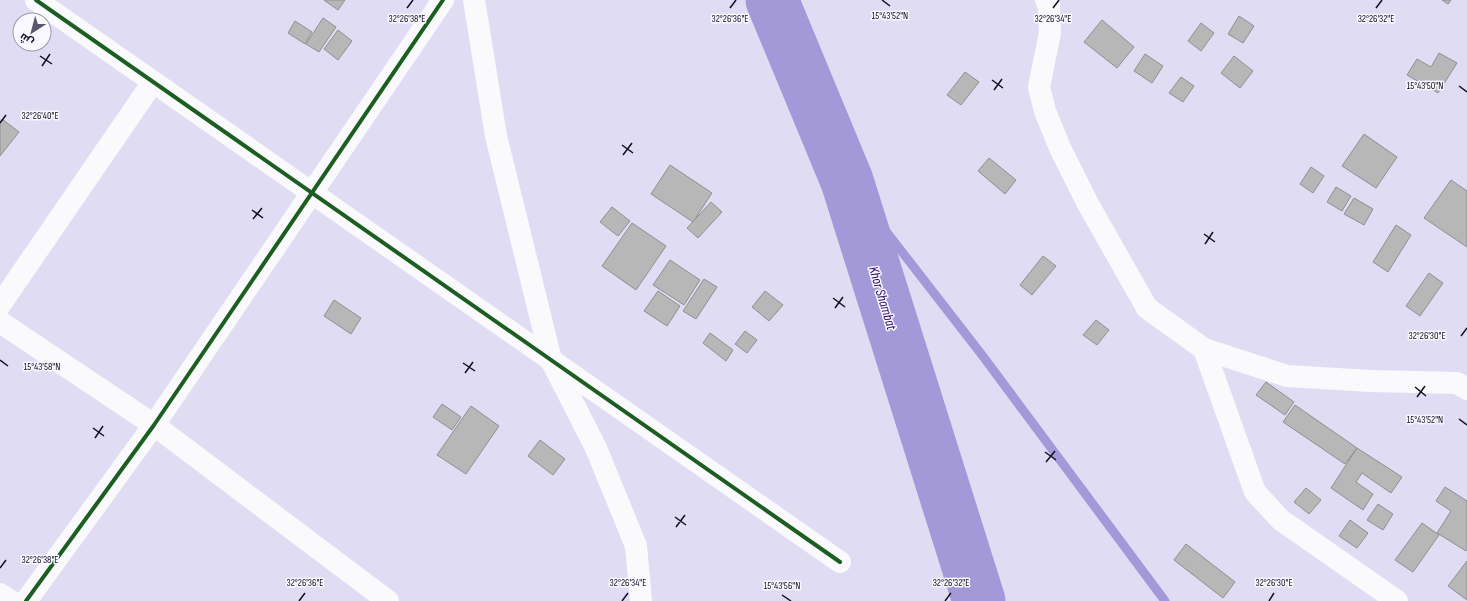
<svg xmlns="http://www.w3.org/2000/svg" width="1467" height="601" font-family="'Sofia Sans Condensed',Cairo,sans-serif">
	<style>
		.lines { fill: none; stroke-linecap: round; stroke-linejoin: round }
		.stream { stroke: #a499d8; stroke-width: 9 }
		.river { stroke: #a499d8; stroke-width: 53 }
		.building { fill: #b8b7b8; stroke: #908f8f }
		.minor { stroke: #fafafd; stroke-width: 22 }
		.cycleway-casing { stroke: #f8f8fe; stroke-width: 6 }
		.cycleway { stroke: #1b5e20; stroke-width: 4 }
		.ticks { fill: none; stroke: #120f21; stroke-width: 1.5 }
		.labels { text-anchor: middle; stroke-width: 3; stroke-linejoin: round; paint-order: stroke }
		.water-label { font-size: 14px; font-style: italic; fill: #2f076c; stroke: #f8f8fe }
		.ticks-label { font-size: 10px; text-anchor: middle; fill: #120f21; stroke: #f8f8fe; stroke-width: 3; stroke-linejoin: round; paint-order: stroke }
	</style>
	<rect width="100%" height="100%" fill="#dfdcf3"/>
	<g class="lines">
		<path class="stream" d="M 847,181 L 982,355 L 1165,601"/>
		<path class="river" d="M 772,0 L 847,181 L 979,601"/>
	</g>
	<g class="building">
		<path d="M 324,0 L 345,0 L 338,10 Z"/>
		<path d="M 1442,0 L 1451,0 L 1448,4 Z"/>
		<path d="M 1239,16 L 1254,26 L 1243,43 L 1228,34 Z"/>
		<path d="M 323,18 L 336,27 L 319,52 L 306,44 Z"/>
		<path d="M 1102,20 L 1134,47 L 1117,68 L 1084,42 Z"/>
		<path d="M 295,21 L 312,32 L 305,44 L 288,33 Z"/>
		<path d="M 1201,23 L 1214,33 L 1201,51 L 1188,41 Z"/>
		<path d="M 338,30 L 352,41 L 338,60 L 324,49 Z"/>
		<path d="M 1439,53 L 1457,63 L 1438,93 L 1407,75 L 1417,59 L 1431,67 Z"/>
		<path d="M 1145,54 L 1163,66 L 1152,83 L 1134,71 Z"/>
		<path d="M 1234,56 L 1253,71 L 1240,88 L 1221,73 Z"/>
		<path d="M 965,72 L 979,82 L 961,105 L 947,95 Z"/>
		<path d="M 1181,77 L 1194,86 L 1183,102 L 1169,93 Z"/>
		<path d="M 2,119 L 19,132 L 0,156 L 0,122 Z"/>
		<path d="M 1364,134 L 1397,157 L 1376,188 L 1342,166 Z"/>
		<path d="M 989,158 L 1016,180 L 1005,194 L 978,171 Z"/>
		<path d="M 670,165 L 712,193 L 693,222 L 651,194 Z"/>
		<path d="M 1311,167 L 1324,176 L 1313,193 L 1300,184 Z"/>
		<path d="M 1451,180 L 1467,191 L 1467,247 L 1424,218 Z"/>
		<path d="M 1336,187 L 1351,196 L 1342,211 L 1327,202 Z"/>
		<path d="M 1354,198 L 1373,209 L 1364,225 L 1344,214 Z"/>
		<path d="M 711,202 L 722,212 L 698,238 L 687,228 Z"/>
		<path d="M 612,207 L 630,221 L 618,236 L 600,222 Z"/>
		<path d="M 632,223 L 666,246 L 636,290 L 602,266 Z"/>
		<path d="M 1396,225 L 1411,235 L 1388,272 L 1373,262 Z"/>
		<path d="M 1043,256 L 1056,266 L 1032,295 L 1020,285 Z"/>
		<path d="M 670,260 L 700,280 L 684,305 L 653,285 Z"/>
		<path d="M 1429,273 L 1443,283 L 1420,316 L 1406,306 Z"/>
		<path d="M 704,279 L 717,287 L 696,319 L 683,311 Z"/>
		<path d="M 658,291 L 680,306 L 667,326 L 644,311 Z"/>
		<path d="M 765,291 L 783,305 L 769,321 L 752,307 Z"/>
		<path d="M 334,300 L 361,318 L 351,334 L 324,316 Z"/>
		<path d="M 1096,320 L 1109,330 L 1097,345 L 1083,335 Z"/>
		<path d="M 745,331 L 757,340 L 747,353 L 735,344 Z"/>
		<path d="M 710,333 L 733,350 L 726,361 L 703,343 Z"/>
		<path d="M 1266,382 L 1294,402 L 1285,415 L 1256,395 Z"/>
		<path d="M 442,404 L 461,417 L 452,430 L 433,417 Z"/>
		<path d="M 1295,405 L 1357,448 L 1345,464 L 1283,422 Z"/>
		<path d="M 471,406 L 499,426 L 466,474 L 437,455 Z"/>
		<path d="M 540,440 L 565,459 L 553,475 L 528,456 Z"/>
		<path d="M 1357,448 L 1402,477 L 1391,493 L 1362,473 L 1356,482 L 1373,494 L 1363,510 L 1331,488 Z"/>
		<path d="M 1445,487 L 1467,501 L 1467,549 L 1466,551 L 1437,533 L 1451,511 L 1436,501 Z"/>
		<path d="M 1306,488 L 1321,500 L 1309,514 L 1294,502 Z"/>
		<path d="M 1378,504 L 1393,514 L 1383,530 L 1367,520 Z"/>
		<path d="M 1350,520 L 1368,533 L 1357,548 L 1339,536 Z"/>
		<path d="M 1422,523 L 1439,535 L 1413,572 L 1395,560 Z"/>
		<path d="M 1186,544 L 1235,582 L 1223,598 L 1174,560 Z"/>
		<path d="M 1467,561 L 1467,600 L 1448,586 Z"/>
	</g>
	<g class="lines">
		<g class="minor">
			<path d="M 36,0 L 840,562"/>
			<path d="M 474,0 L 496,136 L 551,360 L 596,448 L 636,546 L 641,601"/>
			<path d="M 1046,0 L 1049,5 L 1050,33 L 1039,87 L 1045,111 L 1060,148 L 1088,204 L 1147,308 L 1204,349 L 1287,376 L 1370,381 L 1457,383 L 1467,389"/>
			<path d="M 0,305 L 153,82"/>
			<path d="M 0,322 L 154,425 L 388,601"/>
			<path d="M 1204,349 L 1255,492 L 1281,520 L 1397,601"/>
			<path d="M 0,594 L 11,601"/>
			<path d="M 26,601 L 154,425 L 443,0"/>
		</g>
		<g class="cycleway-casing">
			<g id="cycleway">
				<path d="M 36,0 L 840,562"/>
				<path d="M 26,601 L 154,425 L 443,0"/>
			</g>
		</g>
		<use href="#cycleway" class="cycleway"/>
	</g>
	<path class="ticks" d="M 882,0 L 890,6M 407,8 L 413,0M 730,8 L 736,0M 1053,8 L 1059,0M 1376,8 L 1382,0M 40,56 L 52,64M 42,66 L 50,54M 992,80 L 1003,88M 1459,86 L 1467,92M 994,90 L 1002,79M 0,123 L 6,115M 622,145 L 633,153M 623,155 L 632,143M 252,210 L 263,218M 253,219 L 262,208M 1204,234 L 1215,242M 1205,244 L 1213,232M 833,298 L 845,307M 835,308 L 843,297M 1461,336 L 1467,328M 0,360 L 8,366M 463,363 L 475,371M 465,373 L 473,362M 1415,387 L 1426,396M 1417,397 L 1425,386M 1459,419 L 1467,425M 93,428 L 104,436M 95,438 L 103,426M 1045,452 L 1056,460M 1046,462 L 1055,451M 675,517 L 686,525M 676,527 L 685,515M 0,568 L 6,560M 782,595 L 791,601M 299,601 L 305,593M 622,601 L 628,593M 945,601 L 951,593M 1269,601 L 1274,593"/>
	<g class="labels">
		<g class="water-label">
			<text transform="translate(883 298) rotate(73)" y="5">Khor Shambat</text>
		</g>
	</g>
	<g class="ticks-label">
		<text x="890" y="19">15°43'52"N</text>
		<text x="407" y="22">32°26'38"E</text>
		<text x="730" y="22">32°26'36"E</text>
		<text x="1053" y="22">32°26'34"E</text>
		<text x="1376" y="22">32°26'32"E</text>
		<text x="1425" y="89">15°43'50"N</text>
		<text x="40" y="119">32°26'40"E</text>
		<text x="1427" y="339">32°26'30"E</text>
		<text x="42" y="370">15°43'58"N</text>
		<text x="1425" y="423">15°43'52"N</text>
		<text x="40" y="563">32°26'38"E</text>
		<text x="305" y="586">32°26'36"E</text>
		<text x="628" y="586">32°26'34"E</text>
		<text x="951" y="586">32°26'32"E</text>
		<text x="1274" y="586">32°26'30"E</text>
		<text x="782" y="589">15°43'56"N</text>
	</g>
	<g transform="translate(32 32) rotate(216)"><circle r="19" fill="#f8f8fe" stroke="#9c9ba6"/>
	<path d="M0-3L7 15L0 10L-7 15Z" fill="#5a576a"/>
	<text y="-6" font-size="11" font-weight="bold" text-anchor="middle" fill="#120f21">ش</text>
	</g>
</svg>
